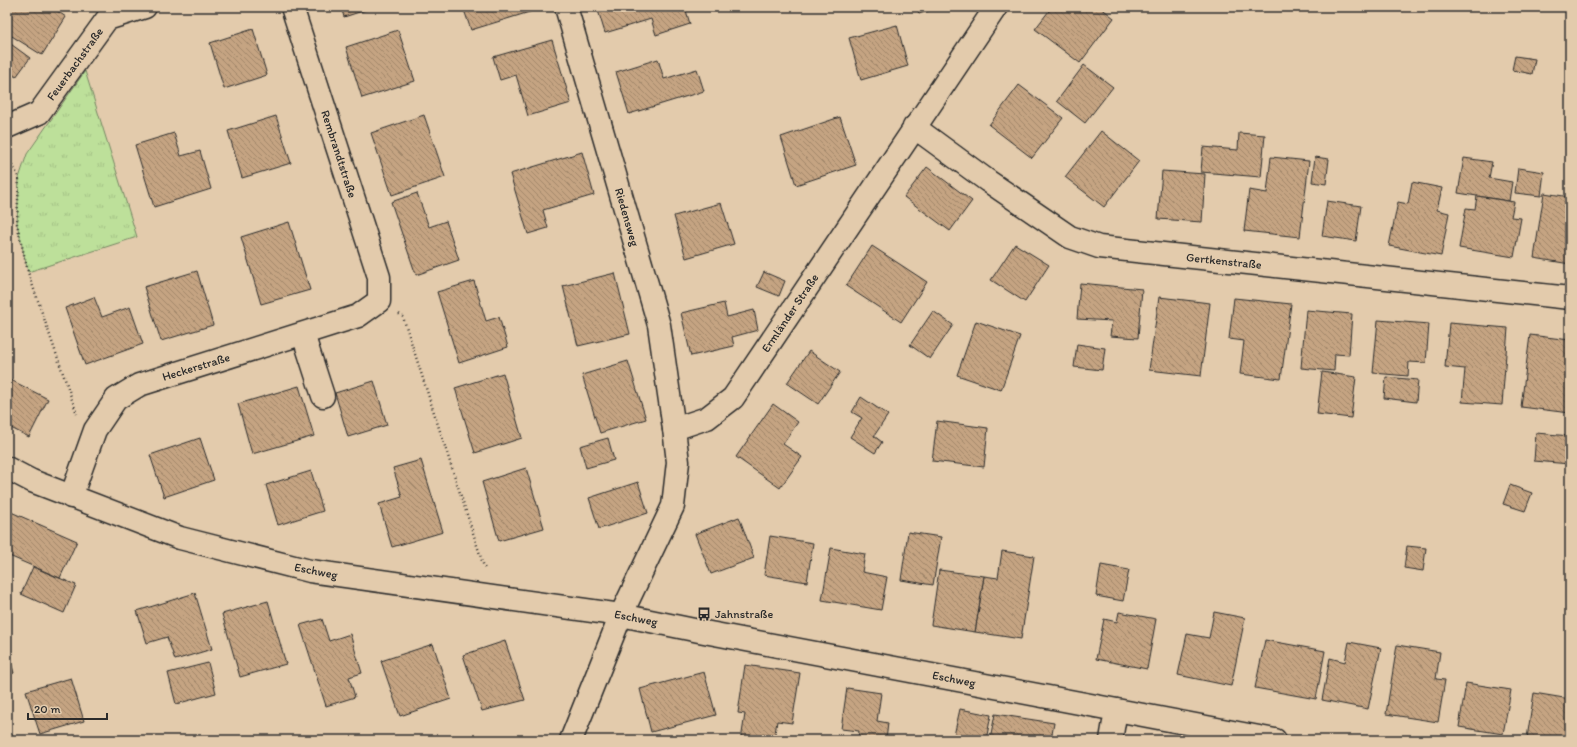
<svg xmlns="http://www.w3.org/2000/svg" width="1577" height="747" font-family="Itim,sans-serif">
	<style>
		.grass { fill: url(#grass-tufts); stroke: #748662 }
		.building { fill: url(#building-back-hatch); stroke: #2b2b2b }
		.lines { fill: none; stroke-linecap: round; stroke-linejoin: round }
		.minor-casing { stroke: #2b2b2b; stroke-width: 25 }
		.path { stroke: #2b2b2b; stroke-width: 2.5; stroke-dasharray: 1 3; stroke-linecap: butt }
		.minor { stroke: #e3cbac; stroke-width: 22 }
		.labels { text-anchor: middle; stroke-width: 3.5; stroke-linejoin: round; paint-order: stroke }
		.street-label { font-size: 12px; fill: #2b2b2b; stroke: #e3cbac }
		.poi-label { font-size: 12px; fill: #2b2b2b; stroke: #e3cbac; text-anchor: start }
	</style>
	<defs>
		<pattern id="grass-tufts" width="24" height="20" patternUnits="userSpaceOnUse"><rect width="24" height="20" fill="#bde09a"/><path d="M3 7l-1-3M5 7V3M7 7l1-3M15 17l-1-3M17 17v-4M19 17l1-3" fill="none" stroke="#a3c085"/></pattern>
		<pattern id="building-back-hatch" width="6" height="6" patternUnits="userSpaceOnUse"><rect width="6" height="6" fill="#c5a482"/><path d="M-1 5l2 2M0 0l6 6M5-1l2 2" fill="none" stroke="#a0866b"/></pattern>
	</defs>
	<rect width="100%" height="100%" fill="#e3cbac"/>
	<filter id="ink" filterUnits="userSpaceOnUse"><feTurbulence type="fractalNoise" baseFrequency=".025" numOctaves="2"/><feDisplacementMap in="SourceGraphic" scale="8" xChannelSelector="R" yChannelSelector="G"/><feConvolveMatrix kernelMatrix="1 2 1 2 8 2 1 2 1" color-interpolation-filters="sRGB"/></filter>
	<g filter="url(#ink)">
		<path class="grass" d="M 85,71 L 137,237 L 28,272 L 17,224 L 19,178 L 27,154 Z"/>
		<g class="building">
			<path d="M 13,7 L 51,7 L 66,17 L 42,55 L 7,33 L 7,17 Z"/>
			<path d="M 341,7 L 375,7 L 344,17 Z"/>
			<path d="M 463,7 L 535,7 L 536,10 L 471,30 Z"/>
			<path d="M 597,7 L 685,7 L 690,24 L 656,35 L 651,19 L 605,33 Z"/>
			<path d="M 917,7 L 941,7 L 919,14 Z"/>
			<path d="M 1052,7 L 1100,7 L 1114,18 L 1080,63 L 1035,29 Z"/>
			<path d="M 897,25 L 908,66 L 861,80 L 849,38 Z"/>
			<path d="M 253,29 L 267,75 L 224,89 L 210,43 Z"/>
			<path d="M 398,30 L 415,81 L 362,98 L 346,47 Z"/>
			<path d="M 552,40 L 571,103 L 528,116 L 516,75 L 500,80 L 493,57 Z"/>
			<path d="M 8,42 L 30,58 L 16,77 L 7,71 Z"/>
			<path d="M 1515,56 L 1535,59 L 1532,74 L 1512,70 Z"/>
			<path d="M 658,59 L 664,79 L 697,69 L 704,91 L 629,114 L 616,72 Z"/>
			<path d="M 1084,65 L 1113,87 L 1085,123 L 1057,101 Z"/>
			<path d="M 1019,85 L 1063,118 L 1032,158 L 989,125 Z"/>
			<path d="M 424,115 L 445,177 L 392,195 L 371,133 Z"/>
			<path d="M 276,116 L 291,163 L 242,178 L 228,131 Z"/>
			<path d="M 840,117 L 856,165 L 796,185 L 781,137 Z"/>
			<path d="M 1101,131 L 1139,161 L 1104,207 L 1065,177 Z"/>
			<path d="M 174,133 L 181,156 L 200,151 L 211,189 L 154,207 L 135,145 Z"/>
			<path d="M 1239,133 L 1265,135 L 1261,177 L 1201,172 L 1203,147 L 1238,150 Z"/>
			<path d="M 582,152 L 594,195 L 543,210 L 548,228 L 528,234 L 510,174 Z"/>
			<path d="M 1271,157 L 1309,161 L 1300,237 L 1244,231 L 1249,190 L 1267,193 Z"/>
			<path d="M 1315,157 L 1329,159 L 1326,184 L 1312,182 Z"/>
			<path d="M 1464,158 L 1492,162 L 1489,178 L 1512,182 L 1509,201 L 1458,193 Z"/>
			<path d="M 927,167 L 972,201 L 950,231 L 904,197 Z"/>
			<path d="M 1518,168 L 1544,172 L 1541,196 L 1515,193 Z"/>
			<path d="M 1162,171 L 1205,174 L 1202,222 L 1158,219 Z"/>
			<path d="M 1412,182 L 1442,188 L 1437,210 L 1449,213 L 1441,256 L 1389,246 L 1398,202 L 1408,204 Z"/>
			<path d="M 417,193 L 429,227 L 446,221 L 459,260 L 416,275 L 391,202 Z"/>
			<path d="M 1544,193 L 1570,197 L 1570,264 L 1534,258 Z"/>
			<path d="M 1477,196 L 1514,202 L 1511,217 L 1521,218 L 1514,257 L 1459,248 L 1466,208 L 1475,209 Z"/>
			<path d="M 1327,201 L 1361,206 L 1356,241 L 1322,236 Z"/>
			<path d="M 721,203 L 734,244 L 686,258 L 674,216 Z"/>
			<path d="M 289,222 L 310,290 L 261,304 L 241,237 Z"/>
			<path d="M 1015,244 L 1049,265 L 1025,302 L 991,280 Z"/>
			<path d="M 872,246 L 927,282 L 901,322 L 846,286 Z"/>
			<path d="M 197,271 L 213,325 L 161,341 L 144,287 Z"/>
			<path d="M 764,272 L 785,281 L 779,296 L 757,287 Z"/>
			<path d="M 615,273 L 630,334 L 578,346 L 563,286 Z"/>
			<path d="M 474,281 L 486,321 L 499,317 L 508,347 L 459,363 L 437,292 Z"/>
			<path d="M 1080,283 L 1142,289 L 1138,338 L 1110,336 L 1112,321 L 1077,319 Z"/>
			<path d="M 94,297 L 102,317 L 130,307 L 143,344 L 85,365 L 65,308 Z"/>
			<path d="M 1159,297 L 1210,303 L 1201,376 L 1149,370 Z"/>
			<path d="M 1234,298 L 1291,304 L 1281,379 L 1240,374 L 1244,341 L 1229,339 Z"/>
			<path d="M 724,303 L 727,317 L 754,310 L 758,330 L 732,337 L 734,346 L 691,356 L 681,313 Z"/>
			<path d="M 1306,310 L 1352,314 L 1349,355 L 1335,354 L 1334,371 L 1301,368 Z"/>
			<path d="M 933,311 L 953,325 L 930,359 L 910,345 Z"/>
			<path d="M 1378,320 L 1429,324 L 1426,363 L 1409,362 L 1408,376 L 1373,373 Z"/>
			<path d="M 976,321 L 1020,336 L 1001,390 L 957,375 Z"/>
			<path d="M 1449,323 L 1508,328 L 1502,405 L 1462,402 L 1465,369 L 1445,367 Z"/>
			<path d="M 1530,335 L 1570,340 L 1570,413 L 1521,407 Z"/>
			<path d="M 1077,344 L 1105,348 L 1102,370 L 1074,367 Z"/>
			<path d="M 809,351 L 840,372 L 818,404 L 787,383 Z"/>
			<path d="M 628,361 L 646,419 L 600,433 L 582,375 Z"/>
			<path d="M 1322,372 L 1356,377 L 1351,418 L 1317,414 Z"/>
			<path d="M 503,373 L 522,438 L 475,453 L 455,388 Z"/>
			<path d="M 1386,377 L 1418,380 L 1416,402 L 1384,398 Z"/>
			<path d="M 7,378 L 48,399 L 29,437 L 7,426 Z"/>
			<path d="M 374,381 L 387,425 L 348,437 L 335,393 Z"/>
			<path d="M 299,386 L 314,436 L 252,454 L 238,404 Z"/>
			<path d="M 861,397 L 888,415 L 874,436 L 882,442 L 875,453 L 850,437 L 862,418 L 852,412 Z"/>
			<path d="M 773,404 L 798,422 L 783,444 L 802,457 L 780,488 L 736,457 Z"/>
			<path d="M 937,421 L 988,428 L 984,467 L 932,461 Z"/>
			<path d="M 1536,433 L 1570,436 L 1570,464 L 1534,461 Z"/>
			<path d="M 200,438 L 214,480 L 164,497 L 150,455 Z"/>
			<path d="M 608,438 L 614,460 L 586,468 L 580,446 Z"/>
			<path d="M 421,460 L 443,532 L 392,547 L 379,504 L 402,497 L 393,468 Z"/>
			<path d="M 526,468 L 544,528 L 499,541 L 482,482 Z"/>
			<path d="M 311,471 L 323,511 L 278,525 L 266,485 Z"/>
			<path d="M 638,482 L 648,513 L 599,529 L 589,498 Z"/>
			<path d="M 1510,485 L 1532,493 L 1525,511 L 1503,504 Z"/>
			<path d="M 11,512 L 77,541 L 60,578 L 7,555 L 7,521 Z"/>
			<path d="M 739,517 L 754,558 L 711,574 L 695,534 Z"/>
			<path d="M 908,532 L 941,537 L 933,585 L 901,580 Z"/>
			<path d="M 770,536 L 813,543 L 807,582 L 764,575 Z"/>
			<path d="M 1407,546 L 1426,548 L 1423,571 L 1404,568 Z"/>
			<path d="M 831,548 L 865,554 L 862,572 L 887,577 L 881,610 L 822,600 Z"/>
			<path d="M 1002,551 L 1034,556 L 1021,639 L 975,632 L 984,576 L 998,578 Z"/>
			<path d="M 1101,565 L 1129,570 L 1123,601 L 1096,596 Z"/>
			<path d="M 33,567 L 76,585 L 64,613 L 21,594 Z"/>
			<path d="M 939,570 L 984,576 L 975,632 L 931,625 Z"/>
			<path d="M 195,593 L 212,649 L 175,660 L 167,637 L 147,643 L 137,611 Z"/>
			<path d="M 268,601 L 286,664 L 240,677 L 222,614 Z"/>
			<path d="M 1119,612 L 1156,619 L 1147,669 L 1096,659 L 1104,619 L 1117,622 Z"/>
			<path d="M 1214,612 L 1245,618 L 1231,686 L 1178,675 L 1187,634 L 1209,638 Z"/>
			<path d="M 322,619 L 329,641 L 350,634 L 362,673 L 349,677 L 355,697 L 326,706 L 300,625 Z"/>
			<path d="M 1265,640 L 1325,651 L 1316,699 L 1255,688 Z"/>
			<path d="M 505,641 L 525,700 L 482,711 L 463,655 Z"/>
			<path d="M 1349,642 L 1381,648 L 1368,709 L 1322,700 L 1330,658 L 1345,662 Z"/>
			<path d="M 433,644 L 451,699 L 400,716 L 381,661 Z"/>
			<path d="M 1397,645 L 1440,652 L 1436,679 L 1445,680 L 1438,722 L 1386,714 Z"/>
			<path d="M 7,647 L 14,673 L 7,675 Z"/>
			<path d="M 208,663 L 216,693 L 176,704 L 168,673 Z"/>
			<path d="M 745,665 L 800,673 L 792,723 L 777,721 L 774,740 L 741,740 L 745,714 L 738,713 Z"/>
			<path d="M 704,672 L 716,715 L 651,732 L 640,689 Z"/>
			<path d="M 71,678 L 84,721 L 40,734 L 26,691 Z"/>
			<path d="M 1466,683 L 1511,690 L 1503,734 L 1459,727 Z"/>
			<path d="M 847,688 L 881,693 L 877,721 L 888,723 L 886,740 L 858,740 L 859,731 L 841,729 Z"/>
			<path d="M 1534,693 L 1570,699 L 1570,740 L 1540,740 L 1527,738 Z"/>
			<path d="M 960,709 L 991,715 L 986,740 L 953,740 Z"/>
			<path d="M 995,714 L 1054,723 L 1051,740 L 990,740 Z"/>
		</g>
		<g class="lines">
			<g class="minor-casing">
				<g id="minor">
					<path d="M 566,7 L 659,325 L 674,429"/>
					<path d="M 7,127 L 39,113 L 107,19 L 145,7"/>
					<path d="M 914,127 L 988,181 L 1070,237 L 1099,247 L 1570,298"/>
					<path d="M 303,334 L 323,396"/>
					<path d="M 7,468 L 32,481 L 180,538 L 310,571 L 621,615 L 699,631 L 1275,740"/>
					<path d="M 71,497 L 95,430 L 116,399 L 139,385 L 358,316 L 379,301 L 379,277 L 292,7"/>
					<path d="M 571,740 L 621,615 L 673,506 L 678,462 L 674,429 L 707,418 L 733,398 L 996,7"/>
					<path d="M 1111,740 L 1116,710"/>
				</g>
			</g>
			<g class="path">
				<path d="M 7,154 L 19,178 L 17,224 L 28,272 L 77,414"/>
				<path d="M 399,314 L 403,317 L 485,570"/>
			</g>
			<use href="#minor" class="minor"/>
		</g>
	</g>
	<defs>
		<g id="bus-bare" transform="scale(1.08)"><path d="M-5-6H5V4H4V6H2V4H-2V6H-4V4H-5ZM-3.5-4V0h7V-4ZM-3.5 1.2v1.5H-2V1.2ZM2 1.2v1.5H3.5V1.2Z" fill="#2b2b2b" stroke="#e3cbac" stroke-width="2.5" paint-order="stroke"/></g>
	</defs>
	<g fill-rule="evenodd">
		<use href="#bus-bare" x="704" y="614"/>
	</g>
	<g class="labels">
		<g class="street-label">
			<text transform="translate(75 64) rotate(-54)" y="4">Feuerbachstraße</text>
			<text transform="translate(339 154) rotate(72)" y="4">Rembrandtstraße</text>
			<text transform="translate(627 217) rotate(74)" y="4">Riedensweg</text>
			<text transform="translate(1224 261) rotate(6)" y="4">Gertkenstraße</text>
			<text transform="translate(790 313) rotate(-56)" y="4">Ermländer Straße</text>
			<text transform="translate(196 367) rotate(-17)" y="4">Heckerstraße</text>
			<text transform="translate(316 571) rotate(11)" y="4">Eschweg</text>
			<text transform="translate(636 618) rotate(11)" y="4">Eschweg</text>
			<text transform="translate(954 679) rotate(11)" y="4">Eschweg</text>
		</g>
		<g class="poi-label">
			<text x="715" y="618">Jahnstraße</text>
		</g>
	</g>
	<rect width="1577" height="747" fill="none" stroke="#e3cbac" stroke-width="24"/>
	<rect x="12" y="12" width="1553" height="723" fill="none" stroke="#2b2b2b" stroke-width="1.5" filter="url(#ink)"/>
	<path d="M28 713v6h79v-6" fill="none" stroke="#2b2b2b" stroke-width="2"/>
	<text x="34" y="713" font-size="12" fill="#2b2b2b" stroke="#e3cbac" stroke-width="3" paint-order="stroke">20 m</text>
</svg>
